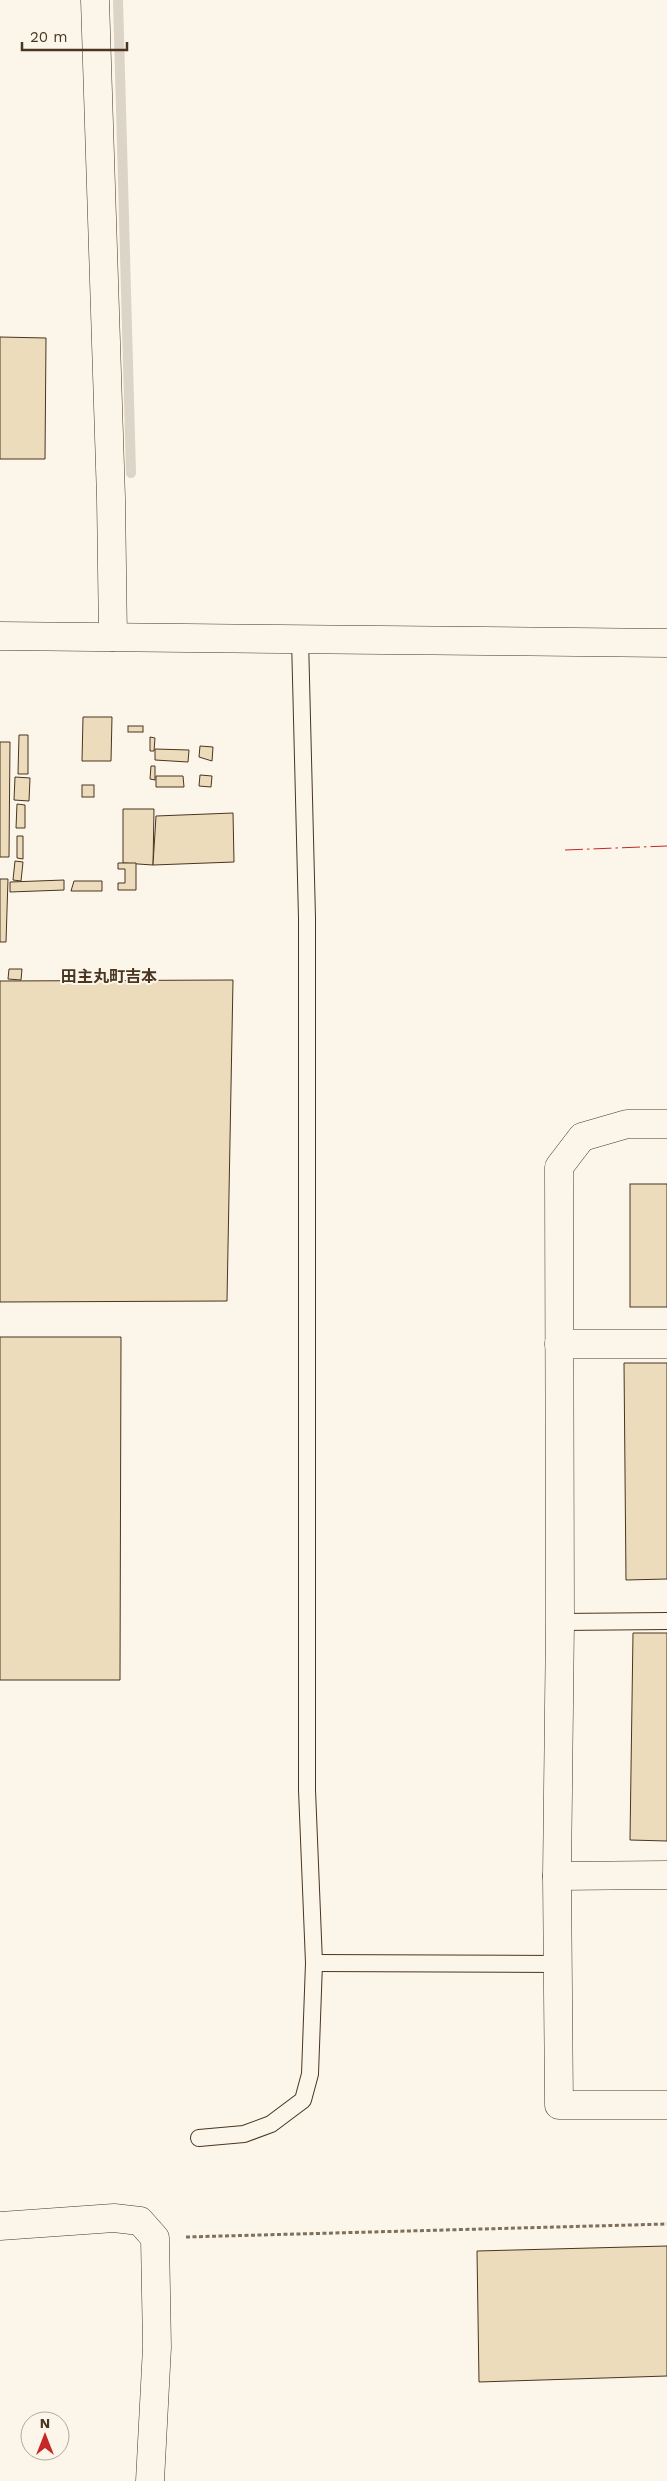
<svg xmlns="http://www.w3.org/2000/svg" width="667" height="2481" font-family="'Work Sans','Noto Sans JP',sans-serif">
	<style>
		.lines { fill: none; stroke-linecap: round; stroke-linejoin: round }
		.stream { stroke: #dcd4c6; stroke-width: 10 }
		.building { fill: #ecdcbc; stroke: #4a3520 }
		.lane-casing { stroke: #4a3520; stroke-width: 18 }
		.street-casing { stroke: #4a3520; stroke-width: 29 }
		.secondary-casing { stroke: #4a3520; stroke-width: 29 }
		.path { stroke: #7f6f5c; stroke-width: 3; stroke-dasharray: 4 2.5; stroke-linecap: butt }
		.lane { stroke: #fbf6e9; stroke-width: 16 }
		.street { stroke: #fbf6e9; stroke-width: 28 }
		.secondary { stroke: #fbf6e9; stroke-width: 28 }
		.power { stroke: #c62828; stroke-width: 1; stroke-dasharray: 18 4 2.5 4; stroke-linecap: butt }
		.labels { text-anchor: middle; stroke-width: 4; stroke-linejoin: round; paint-order: stroke }
		.quarter-label { font-size: 16px; font-weight: bold; fill: #4a3520; stroke: #fbf6e9 }
	</style>
	<rect width="100%" height="100%" fill="#fbf6e9"/>
	<g class="lines">
		<path class="stream" d="M 118,0 L 131,473"/>
	</g>
	<g class="building">
		<path d="M 0,337 L 46,338 L 45,459 L 0,459 Z"/>
		<path d="M 83,717 L 112,717 L 111,761 L 82,761 Z"/>
		<rect x="128" y="726" width="15" height="6"/>
		<path d="M 19,735 L 28,735 L 28,774 L 18,774 Z"/>
		<path d="M 150,737 L 155,738 L 154,751 L 150,751 Z"/>
		<path d="M 0,742 L 10,742 L 9,857 L 0,857 Z"/>
		<path d="M 200,746 L 213,747 L 212,761 L 199,757 Z"/>
		<path d="M 155,749 L 189,750 L 188,762 L 155,760 Z"/>
		<path d="M 151,766 L 155,766 L 155,780 L 150,779 Z"/>
		<path d="M 200,775 L 212,776 L 211,787 L 199,786 Z"/>
		<path d="M 156,776 L 183,776 L 184,787 L 156,787 Z"/>
		<path d="M 15,777 L 30,778 L 29,801 L 14,800 Z"/>
		<rect x="82" y="785" width="12" height="12"/>
		<path d="M 17,804 L 25,805 L 25,828 L 16,828 Z"/>
		<path d="M 123,809 L 154,809 L 153,865 L 123,863 Z"/>
		<path d="M 233,813 L 234,862 L 153,865 L 156,816 Z"/>
		<path d="M 17,836 L 23,836 L 23,859 L 17,858 Z"/>
		<path d="M 15,861 L 23,862 L 21,881 L 13,880 Z"/>
		<path d="M 118,863 L 136,863 L 136,890 L 118,890 L 118,883 L 125,883 L 125,869 L 118,869 Z"/>
		<path d="M 0,879 L 8,879 L 6,942 L 0,942 Z"/>
		<path d="M 64,880 L 64,890 L 10,892 L 10,882 Z"/>
		<path d="M 74,881 L 102,881 L 102,891 L 71,891 Z"/>
		<path d="M 9,969 L 22,969 L 21,980 L 8,979 Z"/>
		<path d="M 233,980 L 227,1301 L 0,1302 L 0,981 Z"/>
		<rect x="630" y="1184" width="37" height="123"/>
		<path d="M 0,1337 L 121,1337 L 120,1680 L 0,1680 Z"/>
		<path d="M 624,1363 L 667,1363 L 667,1579 L 626,1580 Z"/>
		<path d="M 633,1633 L 667,1633 L 667,1841 L 630,1840 Z"/>
		<path d="M 667,2246 L 667,2376 L 479,2382 L 477,2251 Z"/>
	</g>
	<g class="lines">
		<g class="lane-casing">
			<g id="lane">
				<path d="M 560,1622 L 667,1621"/>
				<path d="M 314,1963 L 557,1964"/>
				<path d="M 199,2138 L 244,2134 L 271,2124 L 303,2100 L 310,2074 L 314,1963 L 307,1790 L 307,918 L 300,639"/>
			</g>
		</g>
		<g class="street-casing">
			<g id="street">
				<path d="M 667,1124 L 627,1124 L 582,1137 L 559,1167 L 560,1622 L 557,1876 L 559,2105 L 667,2105"/>
				<path d="M 559,1344 L 667,1344"/>
				<path d="M 557,1876 L 667,1875"/>
				<path d="M 0,2226 L 114,2218 L 140,2221 L 155,2238 L 157,2347 L 150,2481"/>
			</g>
		</g>
		<g class="secondary-casing">
			<g id="secondary">
				<path d="M 95,0 L 111,498 L 113,637"/>
				<path d="M 0,636 L 667,643"/>
			</g>
		</g>
		<path class="path" d="M 186,2237 L 667,2224"/>
		<use href="#lane" class="lane"/>
		<use href="#street" class="street"/>
		<use href="#secondary" class="secondary"/>
		<path class="power" d="M 565,850 L 667,846"/>
	</g>
	<g class="labels">
		<g class="quarter-label">
			<text x="109" y="982">田主丸町吉本</text>
		</g>
	</g>
	<g transform="translate(45 2436)"><circle r="24" fill="#fbf6e9" stroke="#b4a999"/>
	<path d="M0-4L9 19L0 12L-9 19Z" fill="#c62828"/>
	<text y="-8" font-size="14" font-weight="bold" text-anchor="middle" fill="#4a3520">N</text>
	</g>
	<path d="M22 42v8h105v-8" fill="none" stroke="#4a3520" stroke-width="2.5"/>
	<text x="30" y="42" font-size="15" fill="#4a3520" stroke="#fbf6e9" stroke-width="4" paint-order="stroke">20 m</text>
</svg>
